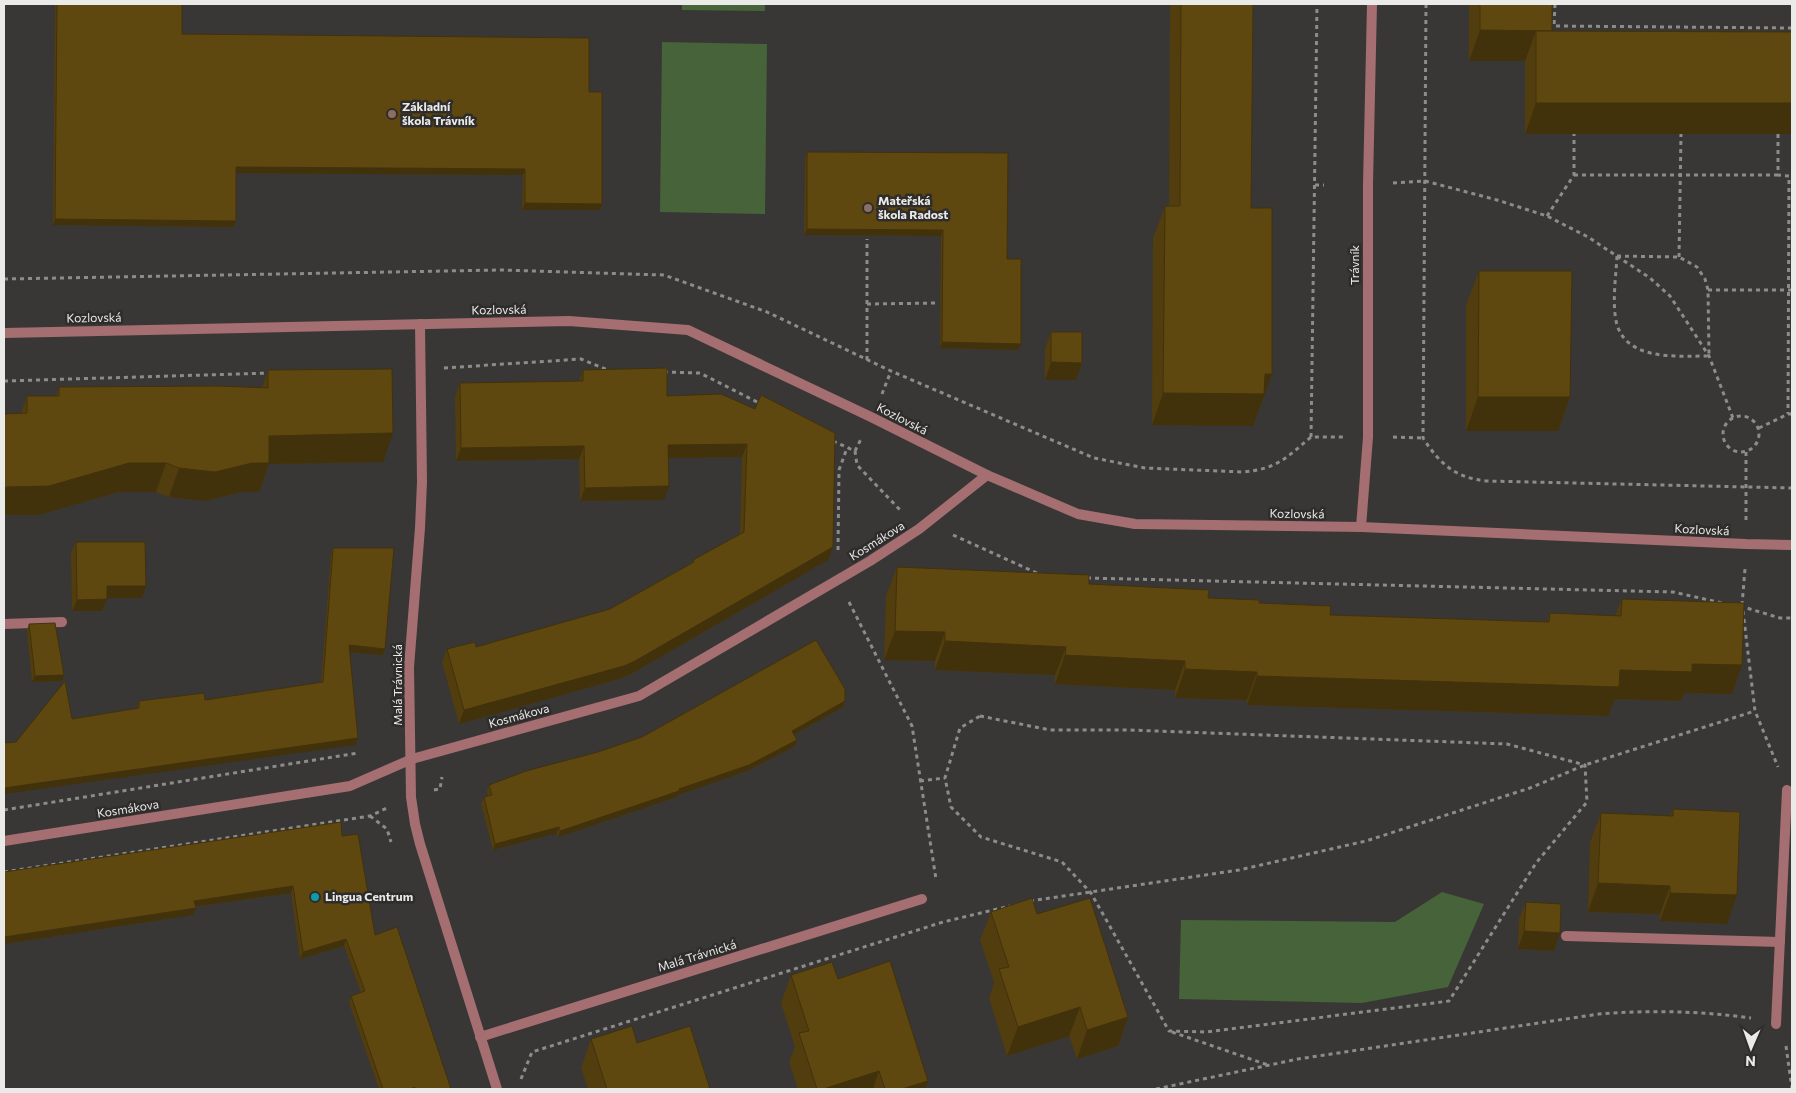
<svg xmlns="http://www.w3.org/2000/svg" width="1796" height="1093" font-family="Commissioner,sans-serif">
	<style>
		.green { fill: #46633a }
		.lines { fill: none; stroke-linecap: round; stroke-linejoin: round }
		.path { stroke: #8c8c8a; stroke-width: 3; stroke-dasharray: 4 4; stroke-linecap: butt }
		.service { stroke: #a56e70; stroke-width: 10 }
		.minor { stroke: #a56e70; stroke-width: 10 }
		.wall { fill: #523d0e }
		.shaded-wall { fill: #42320b }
		.building { fill: #5f4710; stroke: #42320b }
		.education-dot { fill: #8d6e63; stroke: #2e2d2b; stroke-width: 2 }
		.culture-dot { fill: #0f9aa8; stroke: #2e2d2b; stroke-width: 2 }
		.labels { text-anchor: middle; stroke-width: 5; stroke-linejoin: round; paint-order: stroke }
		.poi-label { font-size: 12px; font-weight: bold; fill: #eaeae8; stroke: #2e2d2b; text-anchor: start }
		.street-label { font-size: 12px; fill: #eaeae8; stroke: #2e2d2b }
	</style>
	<rect width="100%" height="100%" fill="#383735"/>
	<g class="green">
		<path d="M 682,4 L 765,4 L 765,11 L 682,10 Z"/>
		<path d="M 662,42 L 767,44 L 765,214 L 660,212 Z"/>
		<path d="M 1442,892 L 1484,904 L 1448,987 L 1362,1003 L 1179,999 L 1181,920 L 1395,922 Z"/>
	</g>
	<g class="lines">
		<g class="path">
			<path d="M 1426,4 L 1423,438 C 1440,464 1455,478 1487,481 L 1792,488"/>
			<path d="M 1555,4 L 1554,26 L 1792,28"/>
			<path d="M 1778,134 L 1778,175 L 1789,176 L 1788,414"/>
			<path d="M 1574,175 L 1778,175"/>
			<path d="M 1393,183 L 1425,181 L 1497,200 L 1547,216 L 1588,237 L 1650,278 L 1670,296 L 1709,356 L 1733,418"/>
			<path d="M 1315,185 L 1324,185"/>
			<path d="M 1547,216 L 1574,175 L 1574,133"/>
			<path d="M 1617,256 L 1679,257 L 1697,267 L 1705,279 L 1708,290 L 1709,356 C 1675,356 1619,362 1615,314 C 1613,295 1616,275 1617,256 Z"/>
			<path d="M 1679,257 L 1681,134"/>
			<path d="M 4,279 L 500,270 L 664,275 L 767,312 L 891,371 L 1094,458 L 1145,468 L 1243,472 C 1277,469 1286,458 1311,437 L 1343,437"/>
			<path d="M 1708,290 L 1792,290"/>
			<path d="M 867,304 L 939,303"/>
			<path d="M 867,360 L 867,239"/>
			<path d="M 444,368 L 581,359 L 608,370"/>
			<path d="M 664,372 L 700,373 L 761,404"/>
			<path d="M 4,381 L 271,373"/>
			<path d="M 882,394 L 891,371"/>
			<circle cx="1741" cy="434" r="18"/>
			<path d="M 1759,428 L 1788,414 L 1792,414"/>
			<path d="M 1311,437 L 1317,4"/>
			<path d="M 1393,437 L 1423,438"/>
			<path d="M 833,441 L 855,451 L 857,465 L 901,511"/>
			<path d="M 855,451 L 861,439"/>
			<path d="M 1746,452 L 1746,520"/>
			<path d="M 953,535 L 1039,574"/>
			<path d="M 838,550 L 839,470 L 847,448"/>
			<path d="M 1087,578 L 1673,592 L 1722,603"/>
			<path d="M 849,602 L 912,726 L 936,879"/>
			<path d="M 1742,605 L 1745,569"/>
			<path d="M 1740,606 L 1780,618 L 1792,618"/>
			<path d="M 1743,611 L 1755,711 L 1778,767"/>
			<path d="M 980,716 L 1050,730 L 1129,730 L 1507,744 L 1585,765 L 1587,802 L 1536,863 L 1449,1001 L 1207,1032 L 1169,1031 L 1091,893 L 1062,862 L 981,837 L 951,807 L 945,778 L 960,728 Z"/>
			<path d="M 920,781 L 945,778"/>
			<path d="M 434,790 L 440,789 L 442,777"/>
			<path d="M 4,810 L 358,753"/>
			<path d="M 370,816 L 387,829 L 391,842"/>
			<path d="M 4,872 L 370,816 L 387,808"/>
			<path d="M 1030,901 L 1239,870 L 1366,841 L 1530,788 L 1585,765 L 1755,711"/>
			<path d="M 1172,1032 L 1268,1065"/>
			<path d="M 1786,1046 L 1792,1089"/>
			<path d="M 521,1079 L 532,1052 L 943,922 L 1010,906"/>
			<path d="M 1156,1089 L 1298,1059 L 1599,1014 C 1650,1010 1700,1011 1751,1018"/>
		</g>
		<g class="service">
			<path d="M 1566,936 L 1780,942"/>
			<path d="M 1776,1024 L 1787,790"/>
		</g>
		<g class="minor">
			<path d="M 420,324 L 422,482 L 420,528 L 409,667 L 411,797 L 415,824 L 420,844 L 497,1089"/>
			<path d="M 4,333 L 569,321 L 688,330 L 871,417 L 987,475 L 1078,514 L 1135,524 L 1361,527 L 1746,544 L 1792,545"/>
			<path d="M 1361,527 L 1368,437 L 1368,184 L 1372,4"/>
			<path d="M 4,624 L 62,622"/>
			<path d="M 4,841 L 350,786 L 412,759 L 639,696 L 870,561 L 919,529 L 987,475"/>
			<path d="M 480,1037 L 922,899"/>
		</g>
	</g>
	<g class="wall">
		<path d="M 55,4 L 182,4 L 182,34 L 589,92 L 600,210 L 522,210 L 523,175 L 236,173 L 236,221 L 234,227 L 53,225 Z"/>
		<path d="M 1170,4 L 1253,4 L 1251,208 L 1272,374 L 1253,426 L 1152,425 L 1153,238 L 1165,206 L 1169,206 Z"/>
		<path d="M 1469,4 L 1552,4 L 1552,31 L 1792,32 L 1525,134 L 1525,61 L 1469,61 Z"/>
		<path d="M 807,152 L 1007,259 L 1018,350 L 940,348 L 941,236 L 804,235 L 805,158 Z"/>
		<path d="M 1479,271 L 1570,397 L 1558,431 L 1466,431 L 1466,305 Z"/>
		<path d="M 1051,332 L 1082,363 L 1076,380 L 1045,380 L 1045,349 Z"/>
		<path d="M 268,370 L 383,462 L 269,464 L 259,492 L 241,492 L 205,501 L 169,497 L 156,492 L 118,492 L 39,515 L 4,515 L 4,414 L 21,413 L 27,396 L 56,396 L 59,387 L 262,388 Z"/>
		<path d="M 583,370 L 667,396 L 721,394 L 833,547 L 828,560 L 631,674 L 619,679 L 459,724 L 442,662 L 447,649 L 476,647 L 610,609 L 692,563 L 693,560 L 740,535 L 742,457 L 668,458 L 664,500 L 580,501 L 579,459 L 456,461 L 455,397 L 460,383 L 579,381 Z"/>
		<path d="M 76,542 L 142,598 L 107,598 L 102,611 L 72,611 L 71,553 Z"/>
		<path d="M 333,548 L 385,649 L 383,655 L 349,652 L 358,738 L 355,745 L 16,742 L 72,719 L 136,709 L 139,701 L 205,700 L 321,683 L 331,554 Z"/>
		<path d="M 897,567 L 1089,584 L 1259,603 L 1330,615 L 1547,622 L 1550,613 L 1615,616 L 1622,599 L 1742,665 L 1732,694 L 1684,693 L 1681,701 L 1615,699 L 1608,716 L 1247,705 L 1247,700 L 1175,698 L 1175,690 L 1055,684 L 1055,675 L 935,670 L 935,661 L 884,660 L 886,596 Z"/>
		<path d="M 29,624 L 62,681 L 32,682 L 27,630 Z"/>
		<path d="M 843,707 L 794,735 L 797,740 L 795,746 L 747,771 L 678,795 L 677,797 L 558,837 L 557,833 L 493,850 L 481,804 L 484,797 L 488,796 L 487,791 L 489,785 Z"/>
		<path d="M 1673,809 L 1727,924 L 1660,921 L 1660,914 L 1588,912 L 1590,842 L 1601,813 L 1670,816 Z"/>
		<path d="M 342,836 L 375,935 L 451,1089 L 379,1089 L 349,1003 L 351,996 L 361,993 L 344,946 L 300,959 L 291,893 L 195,907 L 193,915 L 4,944 L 4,872 Z"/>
		<path d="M 1526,902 L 1554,951 L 1518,949 L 1519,919 Z"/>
		<path d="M 991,912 L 1037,914 L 1128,1017 L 1118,1046 L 1077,1059 L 1069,1036 L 1007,1056 L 989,998 L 994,982 L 980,940 Z"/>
		<path d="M 791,975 L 838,979 L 928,1081 L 925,1089 L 798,1089 L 789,1062 L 795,1047 L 781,1003 Z"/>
		<path d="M 591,1039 L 637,1043 L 710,1089 L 588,1089 L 581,1068 Z"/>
	</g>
	<g class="shaded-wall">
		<path d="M 1480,30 L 1552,31 L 1536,31 L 1525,61 L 1469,61 Z"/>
		<path d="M 1536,103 L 1792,103 L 1792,134 L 1525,134 Z"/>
		<path d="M 236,167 L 525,169 L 523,175 L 234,173 Z"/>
		<path d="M 525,203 L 602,204 L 600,210 L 522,210 Z"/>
		<path d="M 55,219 L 236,221 L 234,227 L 53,225 Z"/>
		<path d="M 807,229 L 943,230 L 941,236 L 804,235 Z"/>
		<path d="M 942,342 L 1021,344 L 1018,350 L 940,348 Z"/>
		<path d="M 1051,362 L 1082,363 L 1076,380 L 1045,380 Z"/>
		<path d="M 1265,374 L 1272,374 L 1253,426 L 1152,425 L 1163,393 Z"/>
		<path d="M 1478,397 L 1570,397 L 1558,431 L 1466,431 Z"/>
		<path d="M 393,433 L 383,462 L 269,464 L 259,492 L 241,492 L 205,501 L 169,497 L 179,468 L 269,436 Z"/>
		<path d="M 747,444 L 742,457 L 663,458 L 668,445 Z"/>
		<path d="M 584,446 L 579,459 L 456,461 L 461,448 Z"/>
		<path d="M 129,463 L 166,463 L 156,492 L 118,492 L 39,515 L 4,515 L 4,488 Z"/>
		<path d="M 669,486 L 664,500 L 580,501 L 585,488 Z"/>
		<path d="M 833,547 L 828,560 L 631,674 L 619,679 L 459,724 L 464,710 Z"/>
		<path d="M 107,586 L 146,586 L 142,598 L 102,598 Z"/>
		<path d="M 107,599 L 102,611 L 72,611 L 77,600 Z"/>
		<path d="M 895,631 L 945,632 L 935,661 L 884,660 Z"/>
		<path d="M 945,641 L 1066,647 L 1055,675 L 935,670 Z"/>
		<path d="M 349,645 L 385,649 L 383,655 L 346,652 Z"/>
		<path d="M 1065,655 L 1185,661 L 1175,690 L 1055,684 Z"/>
		<path d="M 1692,664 L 1742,665 L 1732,694 L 1684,693 L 1681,701 L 1615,699 L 1608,716 L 1247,705 L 1257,676 Z"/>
		<path d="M 1185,669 L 1257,672 L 1247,700 L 1175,698 Z"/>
		<path d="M 64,675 L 62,681 L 32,682 L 35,676 Z"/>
		<path d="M 845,701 L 843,707 L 790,737 L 792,731 Z"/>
		<path d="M 358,738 L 355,745 L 4,794 L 4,788 Z"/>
		<path d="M 797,740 L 795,746 L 747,771 L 678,795 L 677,797 L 558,837 L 560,831 Z"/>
		<path d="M 559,827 L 557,833 L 493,850 L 495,844 Z"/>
		<path d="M 1598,883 L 1670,886 L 1660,914 L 1588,912 Z"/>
		<path d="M 293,886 L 291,893 L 192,907 L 194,901 Z"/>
		<path d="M 1670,893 L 1737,895 L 1727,924 L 1660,921 Z"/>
		<path d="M 196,908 L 193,915 L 4,944 L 4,937 Z"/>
		<path d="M 1524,931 L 1560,933 L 1554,951 L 1518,949 Z"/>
		<path d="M 346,939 L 344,946 L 300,959 L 303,952 Z"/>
		<path d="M 1080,1007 L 1069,1036 L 1007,1056 L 1018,1027 Z"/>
		<path d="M 1128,1017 L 1118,1046 L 1077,1059 L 1087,1030 Z"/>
		<path d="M 879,1071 L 873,1089 L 823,1089 Z"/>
		<path d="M 928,1081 L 925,1089 L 902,1089 Z"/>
	</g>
	<g class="building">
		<path d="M 57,4 L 182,4 L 182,34 L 589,38 L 589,92 L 602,92 L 602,204 L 525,203 L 525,169 L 236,167 L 236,221 L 55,219 Z"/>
		<path d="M 1181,4 L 1253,4 L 1251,208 L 1272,208 L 1272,374 L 1265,374 L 1264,394 L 1163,393 L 1165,206 L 1180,206 Z"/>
		<path d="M 1480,4 L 1552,4 L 1552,31 L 1480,30 Z"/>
		<path d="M 1536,31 L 1792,32 L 1792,103 L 1536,103 Z"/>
		<path d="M 807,152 L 1008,153 L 1007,259 L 1021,259 L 1021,344 L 942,342 L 943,230 L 807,229 Z"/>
		<path d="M 1479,271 L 1572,271 L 1570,397 L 1478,397 Z"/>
		<path d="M 1051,332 L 1082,332 L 1082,363 L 1051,362 Z"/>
		<path d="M 667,368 L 667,396 L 721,394 L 755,409 L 761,395 L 835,433 L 833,547 L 635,661 L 624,666 L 464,710 L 447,649 L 475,642 L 476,647 L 610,609 L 694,562 L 693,560 L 744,532 L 747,444 L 668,445 L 669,486 L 585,488 L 584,446 L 461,448 L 460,383 L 583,381 L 583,370 Z"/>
		<path d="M 392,369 L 393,433 L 269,436 L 269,463 L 252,463 L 215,472 L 179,468 L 166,463 L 129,463 L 49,486 L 6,487 L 4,488 L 4,414 L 27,413 L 27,396 L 59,396 L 59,387 L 219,386 L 268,388 L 268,370 Z"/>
		<path d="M 76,542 L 145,542 L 146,586 L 107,586 L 107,599 L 77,600 Z"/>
		<path d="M 333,548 L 394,548 L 385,649 L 349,645 L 358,738 L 4,788 L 4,743 L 16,742 L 65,681 L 72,719 L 139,708 L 139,701 L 204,693 L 205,700 L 323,682 Z"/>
		<path d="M 897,567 L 1089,575 L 1089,584 L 1209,590 L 1208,598 L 1259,600 L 1259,603 L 1331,606 L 1330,615 L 1549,622 L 1550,613 L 1621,616 L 1622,599 L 1744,603 L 1742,665 L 1692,664 L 1692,672 L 1620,670 L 1619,687 L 1257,676 L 1257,672 L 1185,669 L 1185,661 L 1065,655 L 1066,647 L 945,641 L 945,632 L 895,631 Z"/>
		<path d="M 55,623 L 64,675 L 35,676 L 29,624 Z"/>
		<path d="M 816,640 L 845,689 L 845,701 L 792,731 L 797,740 L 749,765 L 679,789 L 679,791 L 560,831 L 559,827 L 495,844 L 484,797 L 492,795 L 489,785 L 526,771 L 598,752 L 642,737 Z"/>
		<path d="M 1673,809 L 1740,812 L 1737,895 L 1670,893 L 1670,886 L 1598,883 L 1601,813 L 1673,816 Z"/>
		<path d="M 341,822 L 342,836 L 358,834 L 375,935 L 397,927 L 451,1089 L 415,1089 L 415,1087 L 410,1089 L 383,1089 L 351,996 L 365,991 L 346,939 L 303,952 L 293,886 L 194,901 L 196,908 L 4,937 L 4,872 Z"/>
		<path d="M 1032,898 L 1037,914 L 1090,898 L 1128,1017 L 1087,1030 L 1080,1007 L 1018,1027 L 999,969 L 1009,967 L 991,912 Z"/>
		<path d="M 1526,902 L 1561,904 L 1560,933 L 1524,931 Z"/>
		<path d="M 890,961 L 928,1081 L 902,1089 L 885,1089 L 879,1071 L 823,1089 L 817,1089 L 799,1033 L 809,1031 L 791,975 L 832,962 L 838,979 Z"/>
		<path d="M 632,1026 L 637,1043 L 690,1026 L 710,1089 L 607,1089 L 591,1039 Z"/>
	</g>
	<g class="education-dot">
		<circle cx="392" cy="114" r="5"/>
		<circle cx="868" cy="208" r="5"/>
	</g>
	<circle class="culture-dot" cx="315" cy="897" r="5"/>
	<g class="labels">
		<g class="poi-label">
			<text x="402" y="111">Základní<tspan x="402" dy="14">škola Trávník</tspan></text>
			<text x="878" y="205">Mateřská<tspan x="878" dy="14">škola Radost</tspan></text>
			<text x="325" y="901">Lingua Centrum</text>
		</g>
		<g class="street-label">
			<text transform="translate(1355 265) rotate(-90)" y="4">Trávník</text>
			<text transform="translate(499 310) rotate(-1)" y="4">Kozlovská</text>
			<text transform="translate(94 318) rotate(-1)" y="4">Kozlovská</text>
			<text transform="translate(902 419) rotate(27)" y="4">Kozlovská</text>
			<text transform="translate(1297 514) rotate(1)" y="4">Kozlovská</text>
			<text transform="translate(1702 530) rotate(3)" y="4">Kozlovská</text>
			<text transform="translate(877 541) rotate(-32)" y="4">Kosmákova</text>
			<text transform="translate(398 685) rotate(-90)" y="4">Malá Trávnická</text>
			<text transform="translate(519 716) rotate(-15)" y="4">Kosmákova</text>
			<text transform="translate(128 809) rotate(-9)" y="4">Kosmákova</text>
			<text transform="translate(697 956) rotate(-17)" y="4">Malá Trávnická</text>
		</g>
	</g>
	<rect width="1796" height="1093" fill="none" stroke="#eaeae8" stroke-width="10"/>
	<g transform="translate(1751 1048) rotate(182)" stroke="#2e2d2b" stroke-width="4" paint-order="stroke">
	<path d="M0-4L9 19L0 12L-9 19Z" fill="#eaeae8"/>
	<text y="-8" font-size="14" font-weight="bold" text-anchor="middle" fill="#eaeae8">N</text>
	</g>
</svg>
